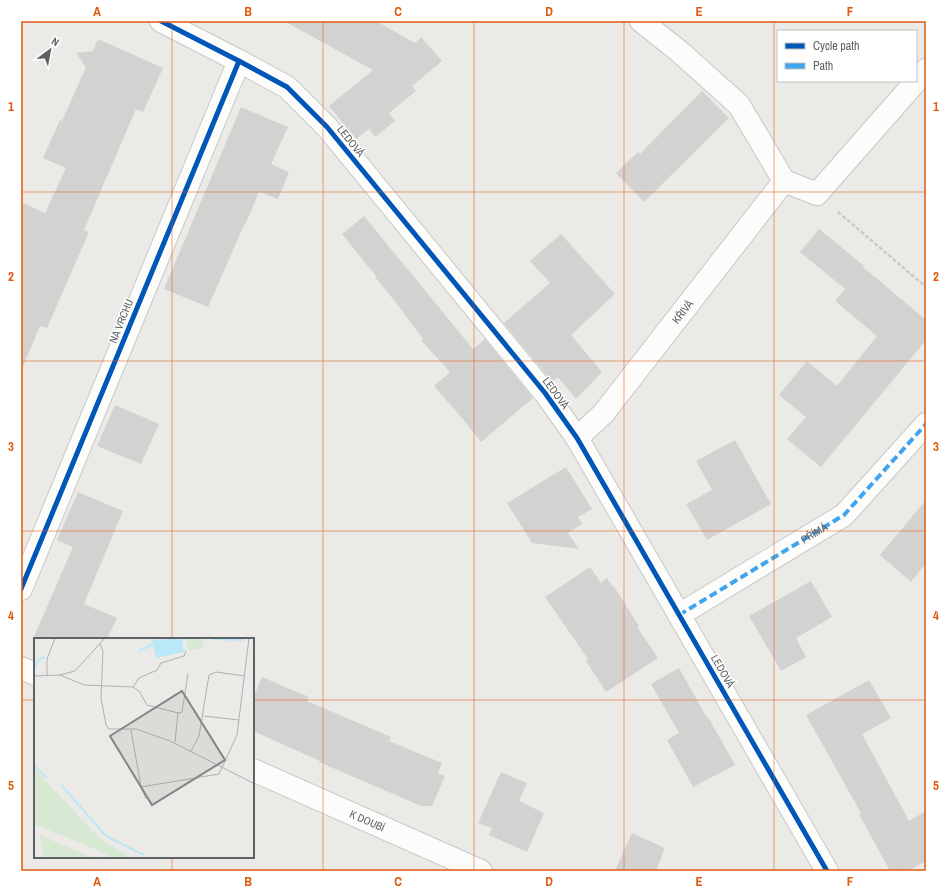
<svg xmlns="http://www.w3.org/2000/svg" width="947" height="892" font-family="'Archivo Narrow',sans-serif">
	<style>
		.building { fill: #d4d2d1 }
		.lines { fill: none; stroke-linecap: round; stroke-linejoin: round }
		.minor-casing { stroke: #c8c8c8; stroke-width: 24 }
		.path { stroke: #c6ccc8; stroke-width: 2.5; stroke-dasharray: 4 2; stroke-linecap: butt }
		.minor { stroke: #fcfcfb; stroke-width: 22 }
		.quiet { stroke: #40a5ee; stroke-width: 4; stroke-dasharray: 8 4; stroke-linecap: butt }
		.cycleway-casing { stroke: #fff; stroke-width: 8 }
		.cycleway { stroke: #0057b8; stroke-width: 5 }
		.grid { fill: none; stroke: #e15910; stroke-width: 1; stroke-opacity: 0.55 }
		.labels { text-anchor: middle; stroke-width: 3; stroke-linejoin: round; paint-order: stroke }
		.street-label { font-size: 11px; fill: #5c6265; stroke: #fff }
		.inset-river { fill: none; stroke: #bae8f8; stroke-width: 2 }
		.inset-road { fill: none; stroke: #aeb0af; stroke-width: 1 }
		.view { fill: #828687; fill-opacity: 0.15; stroke: #828687; stroke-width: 2 }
		.inset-edge { fill: none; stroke: #5c6265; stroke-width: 2 }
		.neatline { fill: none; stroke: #e15910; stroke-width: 1.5 }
		.grid-label { font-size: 13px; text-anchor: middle; font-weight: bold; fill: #e15910 }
	</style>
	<rect width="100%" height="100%" fill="#eceae7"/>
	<g class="building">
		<path d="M 284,21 L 376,21 L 415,43 L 421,37 L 442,61 L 412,86 L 416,91 L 389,113 L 395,121 L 375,137 L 369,129 L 356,139 L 329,106 L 373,70 Z"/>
		<path d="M 98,39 L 163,68 L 143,112 L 136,109 L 84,230 L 89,232 L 47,328 L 40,326 L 21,371 L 21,202 L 45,213 L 66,168 L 43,158 L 60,120 L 62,121 L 86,67 L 76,53 L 93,51 Z"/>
		<path d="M 702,91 L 729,118 L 644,202 L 616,173 L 638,152 L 640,154 Z"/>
		<path d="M 241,107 L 288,127 L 271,164 L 289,172 L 278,199 L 259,192 L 246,223 L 245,223 L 208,307 L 164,289 Z"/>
		<path d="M 364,216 L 473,349 L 485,339 L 533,398 L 481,442 L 462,418 L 434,386 L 450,372 L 421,340 L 423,339 L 397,304 L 375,277 L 376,276 L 342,234 Z"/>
		<path d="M 819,229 L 864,266 L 863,267 L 926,320 L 926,340 L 821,467 L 787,439 L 806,417 L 779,395 L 807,361 L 837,386 L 877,336 L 835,301 L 845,289 L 800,252 Z"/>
		<path d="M 561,234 L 615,294 L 571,335 L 602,372 L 576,399 L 558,377 L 552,382 L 504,323 L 550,283 L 530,261 Z"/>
		<path d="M 115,405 L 159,424 L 141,464 L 97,446 Z"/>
		<path d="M 735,440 L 771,504 L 707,540 L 686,504 L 712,490 L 696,461 Z"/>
		<path d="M 566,467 L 592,509 L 578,517 L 582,524 L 568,533 L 579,549 L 532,543 L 507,503 Z"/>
		<path d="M 78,492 L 123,511 L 84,604 L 117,618 L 107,639 L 33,639 L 73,547 L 57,540 Z"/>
		<path d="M 926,500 L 926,563 L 911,582 L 880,555 Z"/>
		<path d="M 590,567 L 601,583 L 607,578 L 612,586 L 613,585 L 639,626 L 637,627 L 658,658 L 606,692 L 586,661 L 588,659 L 545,597 Z"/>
		<path d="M 811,581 L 832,617 L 796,638 L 806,657 L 781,671 L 749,616 Z"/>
		<path d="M 679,668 L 707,718 L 708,717 L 735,765 L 693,787 L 667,740 L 679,733 L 651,684 Z"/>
		<path d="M 262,677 L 309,697 L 307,701 L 391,737 L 389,741 L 442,763 L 438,773 L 445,776 L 432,806 L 421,806 L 319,762 L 320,761 L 253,731 L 253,698 Z"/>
		<path d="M 869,680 L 891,718 L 862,734 L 909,821 L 926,811 L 926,861 L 908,871 L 890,871 L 859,814 L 861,813 L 806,715 Z"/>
		<path d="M 501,772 L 527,783 L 519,801 L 544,813 L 527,852 L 489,835 L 492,828 L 478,823 Z"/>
		<path d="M 632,833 L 665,848 L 656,871 L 615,871 Z"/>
	</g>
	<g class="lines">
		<g class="minor-casing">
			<g id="minor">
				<path d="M 161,21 L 239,61 L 287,87 L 327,127 L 545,393 L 577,438 L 827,871"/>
				<path d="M 784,181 L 817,194 L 926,70"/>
				<path id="s1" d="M 577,438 L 603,414 L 784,181 L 739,105 L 680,52 L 641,21"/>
				<path d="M 21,589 L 239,61"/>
				<path id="s2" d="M 679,615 L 844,515 L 926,424"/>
				<path d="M 21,668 L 35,674"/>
				<path id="s3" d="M 253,770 L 481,871"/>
			</g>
		</g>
		<path class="path" d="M 838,212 L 926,287"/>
		<use href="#minor" class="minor"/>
		<path class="quiet" d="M 679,615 L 844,515 L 926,424"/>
		<g class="cycleway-casing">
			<g id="cycleway">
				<path d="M 161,21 L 239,61 L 287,87 L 327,127 L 545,393 L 577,438 L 827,871"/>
				<path d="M 21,589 L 239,61"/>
			</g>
		</g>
		<use href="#cycleway" class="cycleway"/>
	</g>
	<path class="grid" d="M 172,21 L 172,639M 323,21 L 323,871M 474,21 L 474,871M 624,21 L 624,871M 774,21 L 774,871M 21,192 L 926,192M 21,361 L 926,361M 21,531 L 926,531M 21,700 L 35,700M 253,700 L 926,700M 172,857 L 172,871"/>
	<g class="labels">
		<g class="street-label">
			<text transform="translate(351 141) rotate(51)" y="4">LEDOVÁ</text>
			<text dy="4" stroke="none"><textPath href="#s1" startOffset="165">KŘIVÁ</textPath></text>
			<text transform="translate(121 321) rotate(-68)" y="4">NA VRCHU</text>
			<text transform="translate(556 393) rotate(53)" y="4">LEDOVÁ</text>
			<text dy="4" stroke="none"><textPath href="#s2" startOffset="158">PŘÍMÁ</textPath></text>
			<text transform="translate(723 671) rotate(60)" y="4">LEDOVÁ</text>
			<text dy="4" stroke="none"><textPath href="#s3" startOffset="125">K DOUBÍ</textPath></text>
		</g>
	</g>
	<g transform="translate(34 638)">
		<rect width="220" height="220" fill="#eceae7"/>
		<path d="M 152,0 L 168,0 L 170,10 L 155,13 ZM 0,130 L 66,201 L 98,220 L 74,220 L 73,216 L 0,186 ZM 6,196 L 17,202 L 60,220 L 10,220 Z" fill="#d7e9d2"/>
		<path d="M 148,0 L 150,14 L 122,20 L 118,2 Z" fill="#bae8f8"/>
		<path class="inset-river" d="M 179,1 L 210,2M 105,13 L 119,6M 0,30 L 4,22 L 11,19M 0,128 L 13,140M 27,147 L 72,198 L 110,217"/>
		<path class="inset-road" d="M 66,6 L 69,13 L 67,60 L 72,87 L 75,91 L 102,91 L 136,103 L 219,145M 26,37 L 50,47 L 99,49 L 105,53 L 113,67 L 144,75 L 141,104M 0,38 L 26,37 L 41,33 L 71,0M 13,38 L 13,21 L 21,0M 99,49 L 105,40 L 123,32 L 127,25 L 150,18 L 152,13M 144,75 L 148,74 L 154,36M 170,78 L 205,82M 97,92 L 107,149 L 112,161M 157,113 L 165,98 L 175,37 L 182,34 L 210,38M 107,149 L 185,136 L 203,97 L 215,0"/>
		<path class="view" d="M 148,53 L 191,122 L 118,167 L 76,98 Z"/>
		<rect width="220" height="220" class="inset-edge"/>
	</g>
	<rect width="947" height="892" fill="none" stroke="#ffffff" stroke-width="44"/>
	<rect x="777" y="30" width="140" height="52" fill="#ffffff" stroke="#bec0c1"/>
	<rect x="785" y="43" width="20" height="6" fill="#0057b8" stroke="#bec0c1"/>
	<text x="813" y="50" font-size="12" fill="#5c6265">Cycle path</text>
	<rect x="785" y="63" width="20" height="6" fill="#40a5ee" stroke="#bec0c1"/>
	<text x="813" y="70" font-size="12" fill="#5c6265">Path</text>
	<g transform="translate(50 50) rotate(32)" stroke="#ffffff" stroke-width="3" paint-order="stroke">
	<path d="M0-3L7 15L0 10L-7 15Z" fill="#5c6265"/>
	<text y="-6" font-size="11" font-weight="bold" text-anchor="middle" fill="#5c6265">N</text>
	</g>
	<rect x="22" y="22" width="903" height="848" class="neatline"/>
	<g class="grid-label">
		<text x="97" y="16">A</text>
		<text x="248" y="16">B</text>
		<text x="398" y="16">C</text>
		<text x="549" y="16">D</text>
		<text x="699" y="16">E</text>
		<text x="850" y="16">F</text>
		<text x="11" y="111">1</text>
		<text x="936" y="111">1</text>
		<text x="11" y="281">2</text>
		<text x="936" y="281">2</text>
		<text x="11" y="451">3</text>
		<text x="936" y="451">3</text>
		<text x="11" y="620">4</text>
		<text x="936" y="620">4</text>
		<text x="11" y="790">5</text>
		<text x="936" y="790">5</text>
		<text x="97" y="886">A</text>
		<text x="248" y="886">B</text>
		<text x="398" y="886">C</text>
		<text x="549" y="886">D</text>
		<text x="699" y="886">E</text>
		<text x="850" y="886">F</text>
	</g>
</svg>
